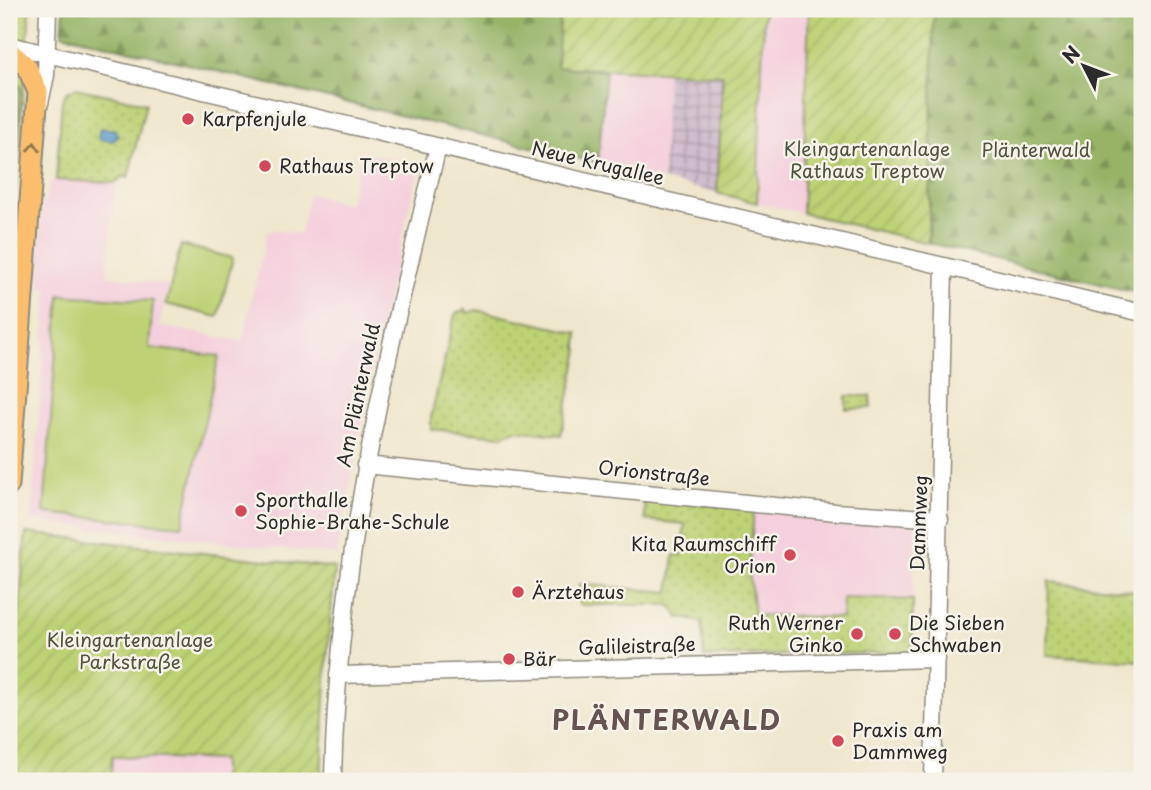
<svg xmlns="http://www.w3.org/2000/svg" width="1151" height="790" font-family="'Playpen Sans',sans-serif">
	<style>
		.built { fill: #f4cfdd }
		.industrial { fill: url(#industrial-grid) }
		.grass { fill: url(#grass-dots); stroke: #747e50; stroke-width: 2 }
		.forest { fill: url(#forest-firs); stroke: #606f48; stroke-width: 2 }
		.garden { fill: url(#garden-furrows); stroke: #747e50; stroke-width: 2 }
		.pitch { fill: #bdd175; stroke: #747e50; stroke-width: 2 }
		.water { fill: url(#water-rules); stroke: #486780; stroke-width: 2 }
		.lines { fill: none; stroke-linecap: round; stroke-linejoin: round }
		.minor-casing { stroke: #8d897c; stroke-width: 19 }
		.major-casing { stroke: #8d897c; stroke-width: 23 }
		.minor { stroke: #fff; stroke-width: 16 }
		.major { stroke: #fabe6e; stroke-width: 19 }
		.oneway { stroke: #92744c }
		.poi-dot { fill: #d1495b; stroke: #f7f3e8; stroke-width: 2.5 }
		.labels { text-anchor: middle; stroke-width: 5; stroke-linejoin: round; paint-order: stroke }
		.poi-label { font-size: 19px; fill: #2b2b2b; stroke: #f7f3e8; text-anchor: start }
		.park-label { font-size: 19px; fill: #50543e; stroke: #f7f3e8 }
		.street-label { font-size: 19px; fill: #2b2b2b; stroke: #f7f3e8 }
		.district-label { font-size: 26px; font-weight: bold; letter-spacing: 2px; fill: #66524f; stroke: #f7f3e8 }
	</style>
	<defs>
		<pattern id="industrial-grid" width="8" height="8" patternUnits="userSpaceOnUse" patternTransform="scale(1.75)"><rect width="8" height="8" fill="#d0bdcd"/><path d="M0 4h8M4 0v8" fill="none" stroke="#a99aa7"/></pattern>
		<pattern id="grass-dots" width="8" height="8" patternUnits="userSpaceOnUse" patternTransform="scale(1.75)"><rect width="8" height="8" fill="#bdd175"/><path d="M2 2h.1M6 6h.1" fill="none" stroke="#a3b465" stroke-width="1.8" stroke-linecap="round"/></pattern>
		<pattern id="forest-firs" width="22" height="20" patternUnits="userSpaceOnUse" patternTransform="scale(1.75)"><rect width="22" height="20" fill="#96b366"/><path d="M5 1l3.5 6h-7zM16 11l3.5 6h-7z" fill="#7b9254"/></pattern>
		<pattern id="garden-furrows" width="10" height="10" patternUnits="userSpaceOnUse" patternTransform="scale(1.75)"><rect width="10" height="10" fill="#bdd175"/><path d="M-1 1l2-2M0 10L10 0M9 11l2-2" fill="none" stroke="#a3b465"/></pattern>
		<pattern id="water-rules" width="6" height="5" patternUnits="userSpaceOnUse" patternTransform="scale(1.75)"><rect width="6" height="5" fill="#64a3d6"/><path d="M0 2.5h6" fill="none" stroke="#5385ae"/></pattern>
	</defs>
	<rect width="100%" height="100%" fill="#f7f3e8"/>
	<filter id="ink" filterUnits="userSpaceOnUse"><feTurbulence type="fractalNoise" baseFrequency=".0143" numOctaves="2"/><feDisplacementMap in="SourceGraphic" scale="14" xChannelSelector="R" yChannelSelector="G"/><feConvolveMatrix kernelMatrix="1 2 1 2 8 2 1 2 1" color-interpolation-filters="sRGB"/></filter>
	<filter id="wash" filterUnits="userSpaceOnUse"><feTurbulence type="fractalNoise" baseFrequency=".00686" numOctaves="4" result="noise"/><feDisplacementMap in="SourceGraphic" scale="28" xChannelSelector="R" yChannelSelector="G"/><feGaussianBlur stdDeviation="1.57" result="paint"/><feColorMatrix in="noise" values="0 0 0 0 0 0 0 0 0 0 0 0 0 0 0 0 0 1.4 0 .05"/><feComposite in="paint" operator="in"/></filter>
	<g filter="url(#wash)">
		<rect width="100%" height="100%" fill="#efe7cd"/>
		<g class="built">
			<path d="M 764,9 L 809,9 L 802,213 L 757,203 Z"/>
			<path d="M 606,71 L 667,73 L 663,180 L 598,163 Z"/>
			<path d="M 362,152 L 419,166 L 376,348 L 337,555 L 31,521 L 48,288 L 40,287 L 38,265 L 42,207 L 52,180 L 115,183 L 107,275 L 168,285 L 159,326 L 242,341 L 267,232 L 275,230 L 300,234 L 309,194 L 349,204 Z"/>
			<path d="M 754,509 L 915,524 L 913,600 L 843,598 L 842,618 L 754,616 L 749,571 Z"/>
			<path d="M 111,756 L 222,760 L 222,781 L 111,781 Z"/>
		</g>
		<path class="industrial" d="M 667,73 L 723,75 L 717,193 L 663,180 Z"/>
		<g class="grass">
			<path d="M 9,9 L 30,9 L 9,281 Z"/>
			<path d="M 75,88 L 146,103 L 128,178 L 123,176 L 115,183 L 56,180 L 62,101 L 66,93 Z"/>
			<path d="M 466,309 L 467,313 L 477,310 L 578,333 L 577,348 L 579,350 L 561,435 L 515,430 L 501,436 L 431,429 L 431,417 L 455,314 Z"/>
			<path d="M 846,396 L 870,396 L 871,408 L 846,409 Z"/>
			<path d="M 644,499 L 754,509 L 749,571 L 754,615 L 842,618 L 843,598 L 913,600 L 912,652 L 704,657 L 702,622 L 678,617 L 670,605 L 579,605 L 579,584 L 669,592 L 674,555 L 681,555 L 685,524 L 645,520 Z"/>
			<path d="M 1049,581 L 1142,592 L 1142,661 L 1047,655 Z"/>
		</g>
		<g class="forest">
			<path d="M 64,9 L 561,9 L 557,67 L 606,71 L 598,163 L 62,34 Z"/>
			<path d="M 934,9 L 1142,9 L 1142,294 L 929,243 Z"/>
			<path d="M 9,67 L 21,88 L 9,269 Z"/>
		</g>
		<g class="garden">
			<path d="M 561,9 L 764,9 L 757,203 L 717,193 L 723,75 L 557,67 Z"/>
			<path d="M 809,9 L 934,9 L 928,243 L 802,213 Z"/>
			<path d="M 26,533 L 335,568 L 327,659 L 321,781 L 222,781 L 222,760 L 112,756 L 111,781 L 9,781 L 9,727 Z"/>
		</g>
		<g class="pitch">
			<path d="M 181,245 L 233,258 L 218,317 L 166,304 Z"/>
			<path d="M 60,295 L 153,301 L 149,348 L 219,356 L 182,526 L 44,513 Z"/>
		</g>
		<path class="water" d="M 100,128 L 115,130 L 118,136 L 113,141 L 98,139 Z"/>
	</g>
	<g filter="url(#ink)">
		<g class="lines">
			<g class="minor-casing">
				<g id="minor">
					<path d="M 9,45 L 1142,313"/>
					<path d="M 40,103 L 46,75 L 48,9"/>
					<path d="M 365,465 L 836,512 L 940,519"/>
					<path d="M 338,675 L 936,659"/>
					<path d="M 333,781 C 337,564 386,356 438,147"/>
					<path d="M 933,781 L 944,266"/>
				</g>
			</g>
			<g class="major-casing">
				<path id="major" d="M 9,51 L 27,67 L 38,92 L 9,485"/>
			</g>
			<use href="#minor" class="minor"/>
			<use href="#major" class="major"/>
		</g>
		<defs><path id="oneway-chevron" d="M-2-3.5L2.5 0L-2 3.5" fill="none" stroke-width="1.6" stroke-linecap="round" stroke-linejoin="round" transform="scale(1.75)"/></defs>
		<use class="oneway" href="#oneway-chevron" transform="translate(34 147) rotate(-86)"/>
	</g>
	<g class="poi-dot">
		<circle cx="188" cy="119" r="7"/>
		<circle cx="265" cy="166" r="7"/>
		<circle cx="241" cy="511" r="7"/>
		<circle cx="790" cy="555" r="7"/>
		<circle cx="518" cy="592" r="7"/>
		<circle cx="857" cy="634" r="7"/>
		<circle cx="895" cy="634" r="7"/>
		<circle cx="509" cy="659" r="7"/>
		<circle cx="838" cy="741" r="7"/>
	</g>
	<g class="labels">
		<g class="poi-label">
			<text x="202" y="126">Karpfenjule</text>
			<text x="279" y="173">Rathaus Treptow</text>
			<text x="255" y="507">Sporthalle<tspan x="255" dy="22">Sophie-Brahe-Schule</tspan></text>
			<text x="776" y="551" text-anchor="end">Kita Raumschiff<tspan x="776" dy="22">Orion</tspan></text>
			<text x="532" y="599">Ärztehaus</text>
			<text x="843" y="630" text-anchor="end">Ruth Werner<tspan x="843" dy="22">Ginko</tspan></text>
			<text x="909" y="630">Die Sieben<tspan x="909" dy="22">Schwaben</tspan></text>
			<text x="523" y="666">Bär</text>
			<text x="852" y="737">Praxis am<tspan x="852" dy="22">Dammweg</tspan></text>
		</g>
		<g class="park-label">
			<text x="867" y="156">Kleingartenanlage<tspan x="867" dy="22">Rathaus Treptow</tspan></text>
			<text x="1036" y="157">Plänterwald</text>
			<text x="130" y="647">Kleingartenanlage<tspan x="130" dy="22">Parkstraße</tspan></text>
		</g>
		<g class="street-label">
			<text transform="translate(598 163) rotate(13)" y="7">Neue Krugallee</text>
			<text transform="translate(358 395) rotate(-78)" y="7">Am Plänterwald</text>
			<text transform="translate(654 473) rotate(6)" y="7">Orionstraße</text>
			<text transform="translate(919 523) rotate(-88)" y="7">Dammweg</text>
			<text transform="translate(637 646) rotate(-2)" y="7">Galileistraße</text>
		</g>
		<g class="district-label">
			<text x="667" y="730">PLÄNTERWALD</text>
		</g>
	</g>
	<rect width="1151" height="790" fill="none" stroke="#f7f3e8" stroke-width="35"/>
	<g transform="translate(1084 66) rotate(312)" stroke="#f7f3e8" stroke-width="5" paint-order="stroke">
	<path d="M0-5L12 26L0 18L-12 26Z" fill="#2b2b2b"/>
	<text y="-10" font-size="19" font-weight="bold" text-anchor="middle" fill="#2b2b2b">N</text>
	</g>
</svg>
